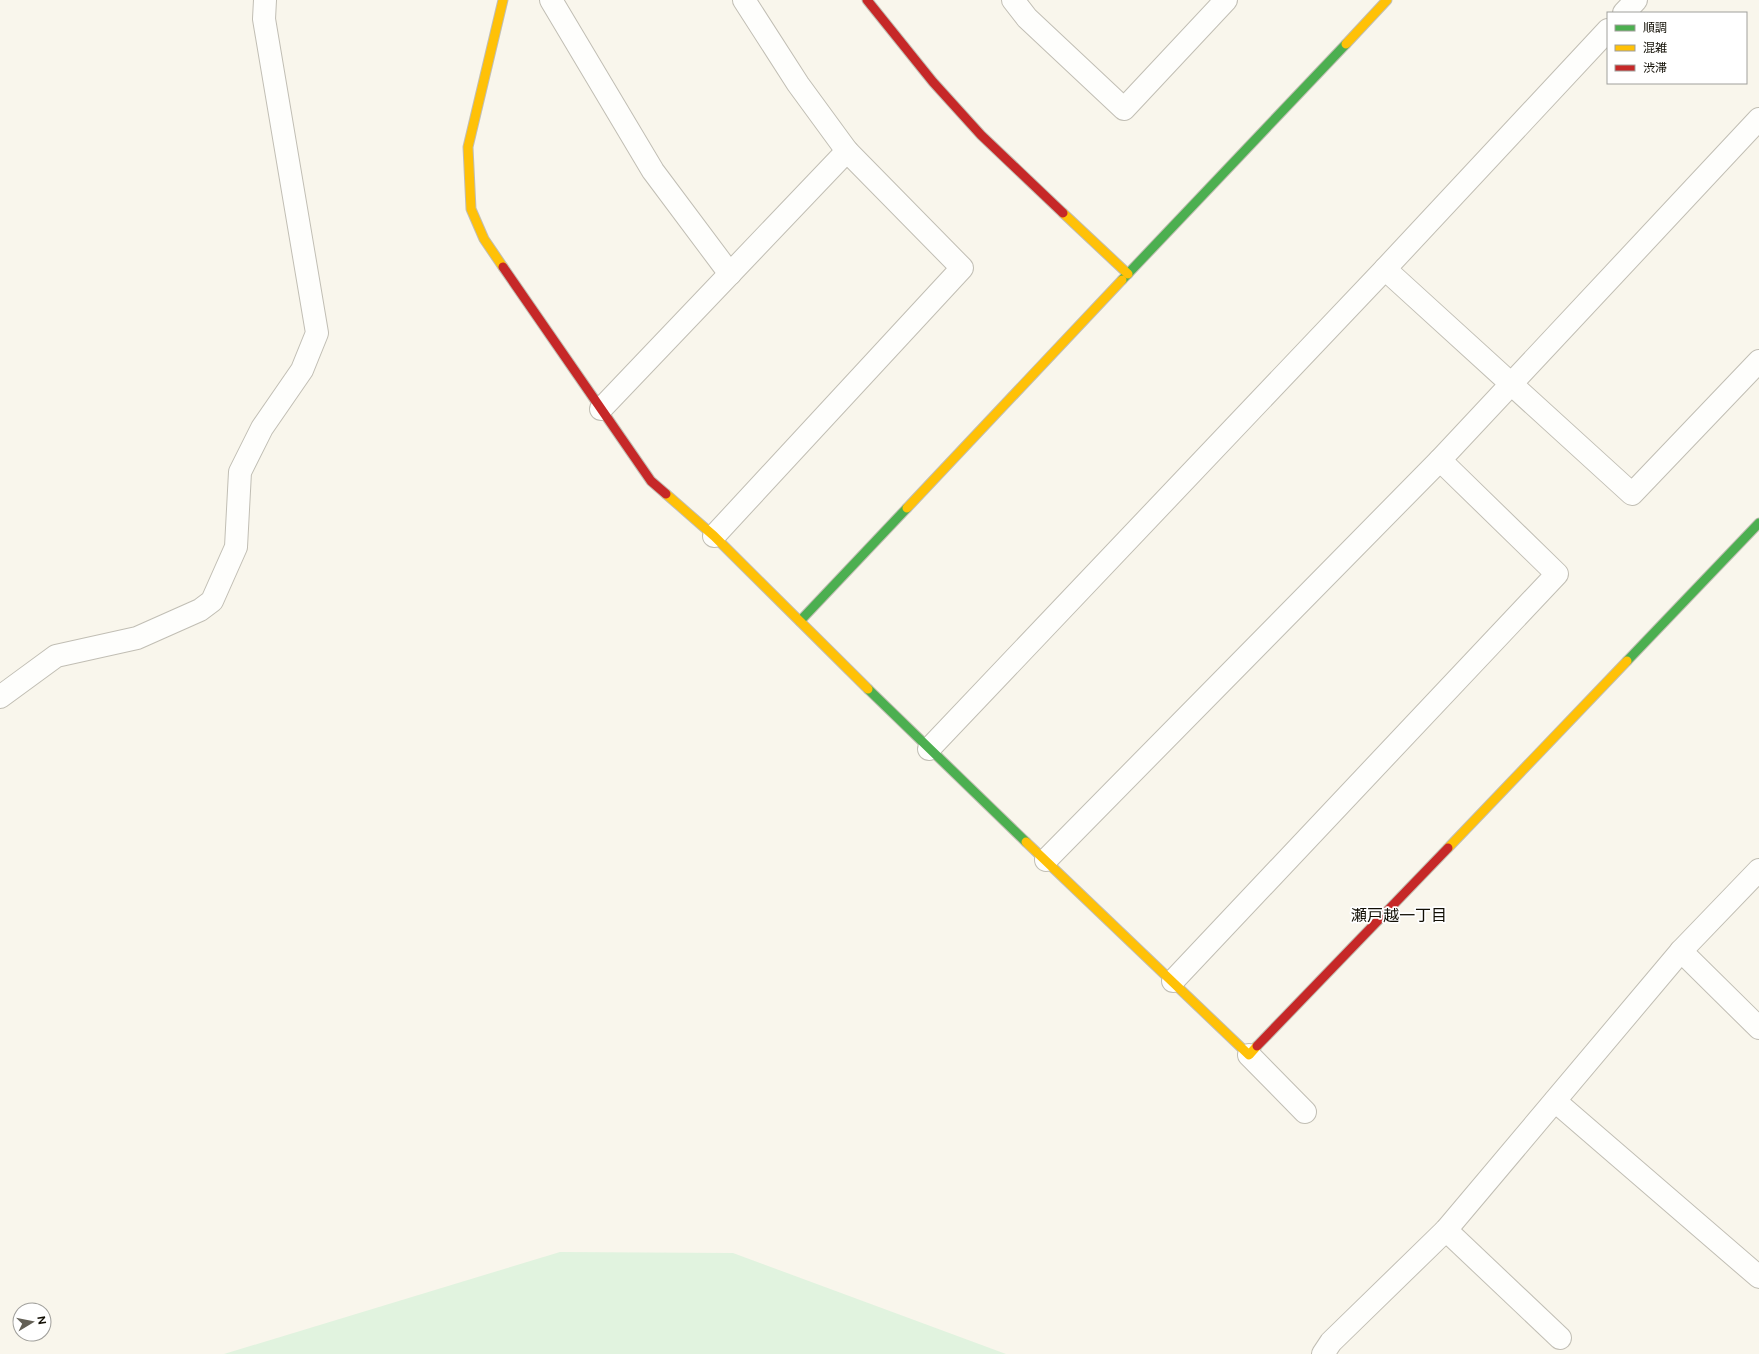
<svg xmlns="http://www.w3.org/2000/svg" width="1759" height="1354" font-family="Figtree,'Noto Sans JP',sans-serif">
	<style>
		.green { fill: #e1f3df }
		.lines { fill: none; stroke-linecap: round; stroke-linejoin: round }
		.street-casing { stroke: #c1beb4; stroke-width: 24 }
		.fast-casing { stroke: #c1beb4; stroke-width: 11 }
		.slow-casing { stroke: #c1beb4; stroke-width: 11 }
		.jam-casing { stroke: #c1beb4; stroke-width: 11 }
		.street { stroke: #fefefc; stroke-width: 22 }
		.fast { stroke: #4caf50; stroke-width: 9 }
		.slow { stroke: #ffc107; stroke-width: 9 }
		.jam { stroke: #c62828; stroke-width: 9 }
		.labels { text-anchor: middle; stroke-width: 3.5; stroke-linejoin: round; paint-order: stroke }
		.neighbourhood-label { font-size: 16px; fill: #120f05; stroke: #fff }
	</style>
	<rect width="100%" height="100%" fill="#f9f6ec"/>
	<path class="green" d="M 560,1252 L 733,1253 L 1006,1354 L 224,1354 Z"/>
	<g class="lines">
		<g class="street-casing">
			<g id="street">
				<path d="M 551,0 L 653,171 L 730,274"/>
				<path d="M 1013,0 L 1027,18 L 1124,109 L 1226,0"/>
				<path d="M 1624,13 L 1636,0"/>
				<path d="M 1385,269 L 1632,494 L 1759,361"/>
				<path d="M 601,409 L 847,151"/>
				<path d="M 714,536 L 962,268 L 847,151 L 798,84 L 744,0"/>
				<path d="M 0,697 L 56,656 L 137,638 L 200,610 L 212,601 L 236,547 L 240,472 L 262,428 L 302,370 L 317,333 L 264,19 L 265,0"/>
				<path d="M 929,749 L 1385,269 L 1608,30"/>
				<path d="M 1046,860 L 1440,460 L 1759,119"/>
				<path d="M 1681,951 L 1759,1028"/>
				<path d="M 1173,981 L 1557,574 L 1440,460"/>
				<path d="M 1249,1055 L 1305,1112"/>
				<path d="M 1555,1101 L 1759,1277"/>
				<path d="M 1446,1230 L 1560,1338"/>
				<path d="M 1323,1354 L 1331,1342 L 1446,1230 L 1681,951 L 1759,870"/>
			</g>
		</g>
		<g class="fast-casing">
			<g id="fast">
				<path d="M 1122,280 L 1346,44"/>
				<path d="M 800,621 L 907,508"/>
				<path d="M 1627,661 L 1759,523"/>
				<path d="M 868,689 L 1026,842"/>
			</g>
		</g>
		<g class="slow-casing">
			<g id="slow">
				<path d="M 503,0 L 468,147 L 471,209 L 484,239 L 503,267"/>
				<path d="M 1346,44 L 1387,0"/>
				<path d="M 1063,213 L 1128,274"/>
				<path d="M 666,494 L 714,536 L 868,689"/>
				<path d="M 907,508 L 1122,280"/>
				<path d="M 1026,842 L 1249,1055 L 1257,1046"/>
				<path d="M 1448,848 L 1627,661"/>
			</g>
		</g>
		<g class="jam-casing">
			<g id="jam">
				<path d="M 867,0 L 933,82 L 981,135 L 1063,213"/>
				<path d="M 503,267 L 651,481 L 666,494"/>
				<path d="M 1257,1046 L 1448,848"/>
			</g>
		</g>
		<use href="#street" class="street"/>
		<use href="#fast" class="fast"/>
		<use href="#slow" class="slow"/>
		<use href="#jam" class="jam"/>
	</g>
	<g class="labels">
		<g class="neighbourhood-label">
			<text x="1399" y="921">瀬戸越一丁目</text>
		</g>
	</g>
	<rect x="1607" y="12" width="140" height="72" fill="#ffffff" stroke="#a09f9b"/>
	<rect x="1615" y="25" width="20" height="6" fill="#4caf50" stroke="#a09f9b"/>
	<text x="1643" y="32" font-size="12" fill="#120f05">順調</text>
	<rect x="1615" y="45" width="20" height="6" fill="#ffc107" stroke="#a09f9b"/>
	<text x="1643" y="52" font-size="12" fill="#120f05">混雑</text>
	<rect x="1615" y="65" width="20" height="6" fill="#c62828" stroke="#a09f9b"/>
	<text x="1643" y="72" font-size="12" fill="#120f05">渋滞</text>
	<g transform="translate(32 1322) rotate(80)"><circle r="19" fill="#ffffff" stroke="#a09f9b"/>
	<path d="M0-3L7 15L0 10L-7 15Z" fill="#636056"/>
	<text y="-6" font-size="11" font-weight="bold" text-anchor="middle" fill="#120f05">N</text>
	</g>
</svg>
